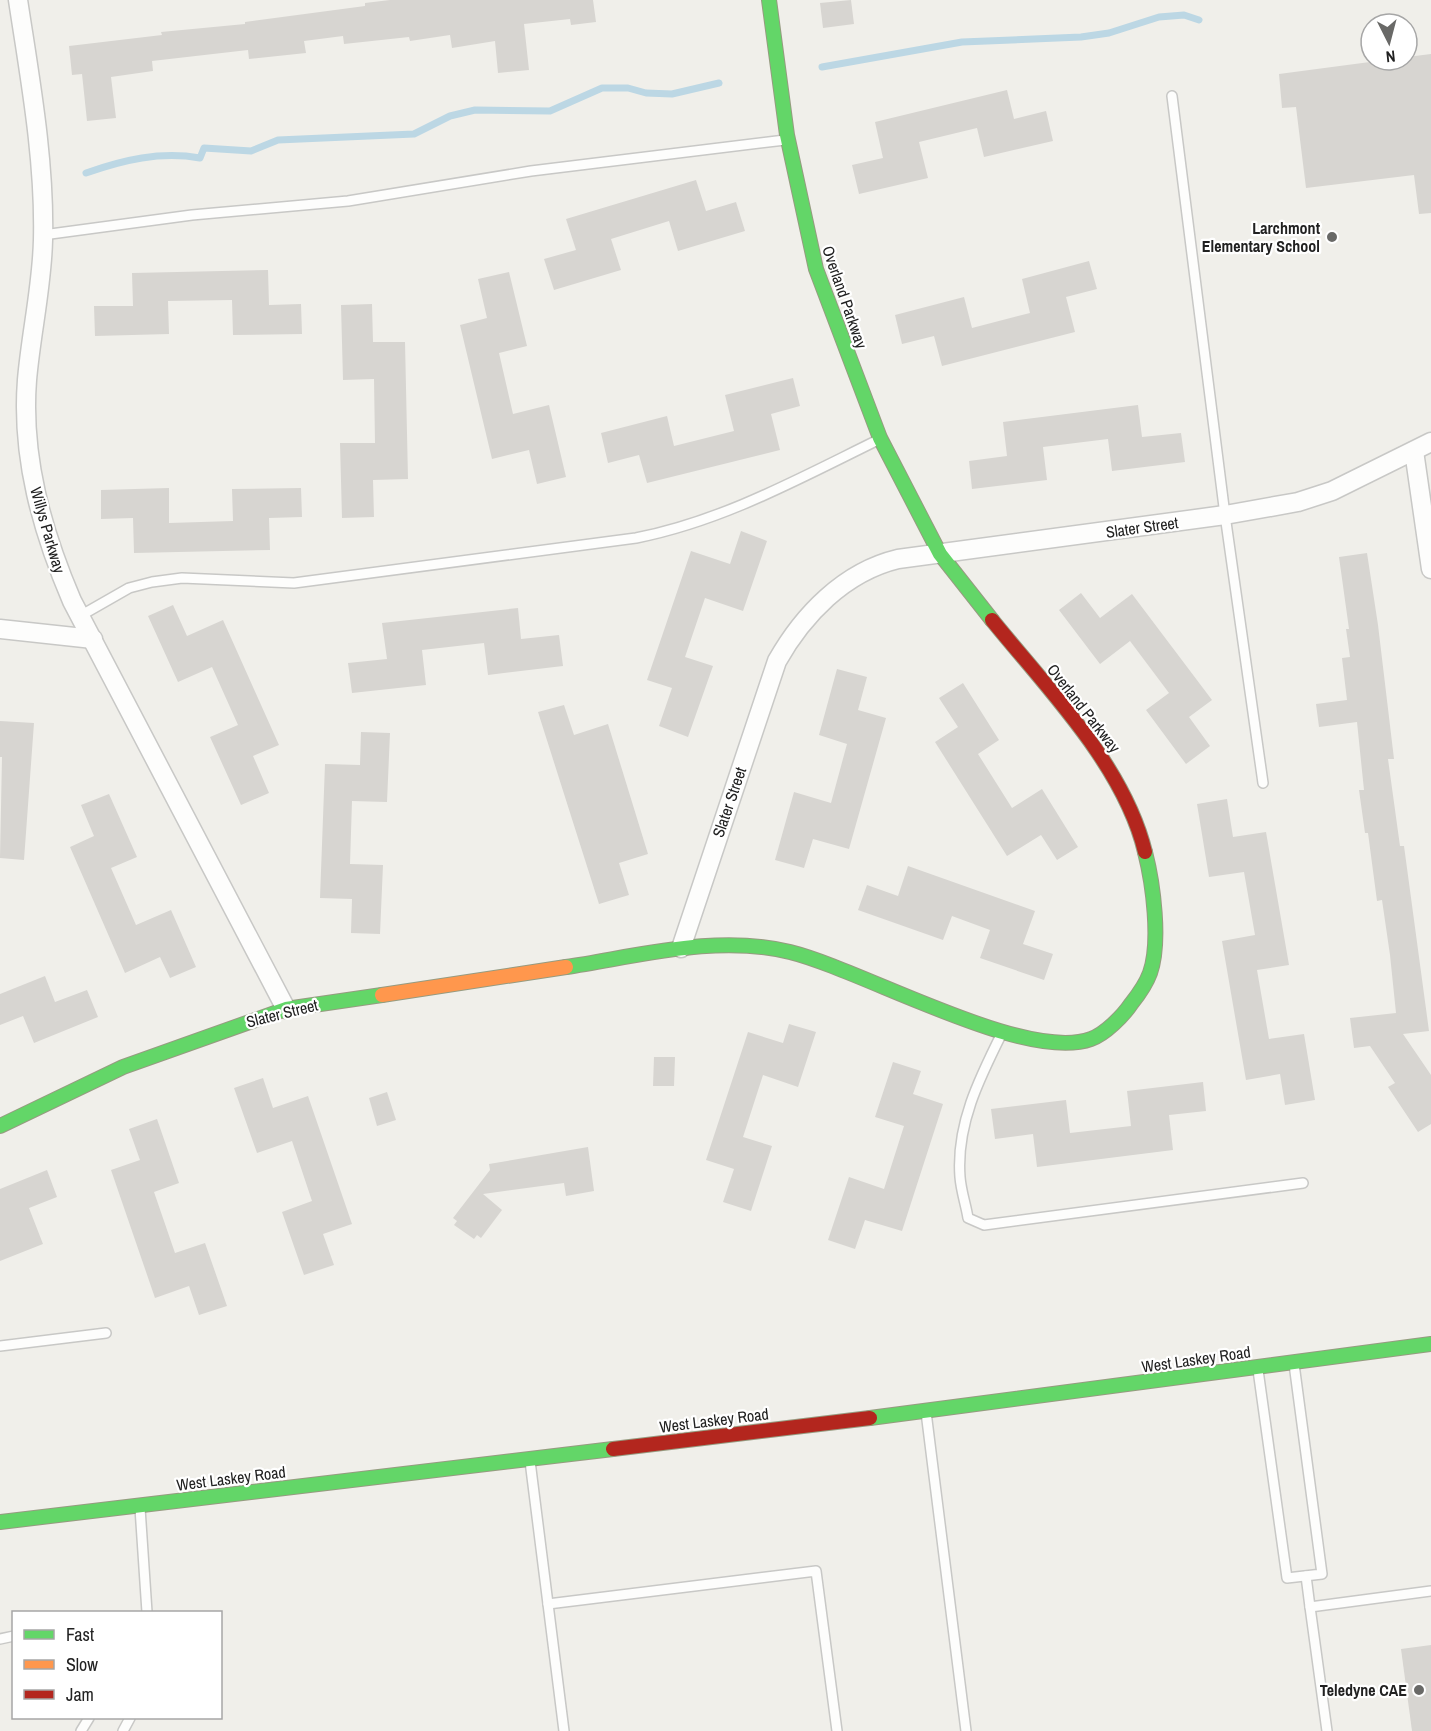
<svg xmlns="http://www.w3.org/2000/svg" width="1431" height="1731" font-family="'Archivo Narrow',sans-serif">
	<style>
		.lines { fill: none; stroke-linecap: round; stroke-linejoin: round }
		.stream { stroke: #bcd7e4; stroke-width: 7 }
		.building { fill: #d7d5d1 }
		.lane-casing { stroke: #c8c8c6; stroke-width: 12 }
		.street-casing { stroke: #c8c8c6; stroke-width: 21 }
		.fast-casing { stroke: #969b80; stroke-width: 16 }
		.slow-casing { stroke: #969b80; stroke-width: 16 }
		.jam-casing { stroke: #969b80; stroke-width: 16 }
		.lane { stroke: #fdfdfc; stroke-width: 9 }
		.street { stroke: #fdfdfc; stroke-width: 18 }
		.fast { stroke: #63d668; stroke-width: 14 }
		.slow { stroke: #ff974d; stroke-width: 14 }
		.jam { stroke: #b3261e; stroke-width: 14 }
		.poi-dot { fill: #696967; stroke: #fff; stroke-width: 2 }
		.labels { text-anchor: middle; stroke-width: 4.5; stroke-linejoin: round; paint-order: stroke }
		.poi-label { font-size: 16px; font-weight: bold; fill: #212121; stroke: #fff; text-anchor: end }
		.street-label { font-size: 16px; fill: #212121; stroke: #fff }
	</style>
	<rect width="100%" height="100%" fill="#f0efea"/>
	<g class="lines">
		<g class="stream">
			<path d="M 822,67 L 962,42 L 1081,37 L 1109,33 L 1159,17 L 1184,15 L 1199,20"/>
			<path d="M 86,173 C 123,160 160,151 200,158 L 204,148 L 251,151 L 278,140 L 414,134 L 450,116 L 475,110 L 550,111 L 602,88 L 628,88 L 646,93 L 672,94 L 719,83"/>
		</g>
	</g>
	<g class="building">
		<path d="M 390,0 L 593,0 L 596,22 L 571,25 L 570,19 L 524,24 L 529,70 L 498,73 L 495,41 L 452,48 L 450,35 L 410,41 L 409,37 L 344,44 L 343,36 L 304,41 L 306,53 L 249,59 L 248,50 L 152,61 L 153,71 L 111,77 L 116,118 L 87,121 L 82,74 L 72,75 L 69,46 L 162,35 L 161,32 L 245,24 L 245,22 L 365,6 L 365,3 Z"/>
		<path d="M 851,0 L 854,24 L 823,28 L 820,3 Z"/>
		<path d="M 1431,54 L 1431,213 L 1419,214 L 1414,175 L 1306,188 L 1296,107 L 1282,108 L 1279,74 L 1385,60 L 1407,60 L 1407,57 Z"/>
		<path d="M 1007,90 L 1014,119 L 1046,111 L 1053,141 L 984,157 L 977,128 L 919,142 L 928,178 L 859,194 L 852,165 L 883,158 L 875,122 Z"/>
		<path d="M 696,180 L 706,211 L 736,202 L 745,231 L 678,251 L 669,221 L 611,239 L 621,270 L 554,290 L 544,259 L 576,250 L 566,219 Z"/>
		<path d="M 1089,261 L 1097,289 L 1066,297 L 1075,332 L 942,366 L 934,336 L 902,344 L 895,315 L 964,297 L 972,328 L 1030,313 L 1022,279 Z"/>
		<path d="M 268,270 L 269,305 L 301,304 L 302,334 L 233,335 L 232,300 L 168,301 L 169,334 L 95,336 L 94,306 L 133,306 L 132,273 Z"/>
		<path d="M 509,272 L 527,346 L 499,353 L 513,414 L 549,405 L 566,477 L 537,484 L 529,450 L 492,459 L 460,325 L 487,318 L 478,279 Z"/>
		<path d="M 372,304 L 373,342 L 405,342 L 408,479 L 373,480 L 374,517 L 342,518 L 340,443 L 375,443 L 374,379 L 343,380 L 341,305 Z"/>
		<path d="M 793,378 L 800,406 L 771,414 L 780,450 L 647,483 L 639,455 L 608,463 L 601,433 L 667,416 L 674,446 L 734,431 L 725,395 Z"/>
		<path d="M 1138,405 L 1142,437 L 1181,433 L 1185,462 L 1112,471 L 1108,439 L 1043,447 L 1047,480 L 972,489 L 969,461 L 1007,456 L 1003,422 Z"/>
		<path d="M 169,488 L 169,523 L 233,521 L 232,489 L 301,488 L 302,517 L 269,518 L 270,550 L 134,553 L 133,518 L 101,519 L 101,490 Z"/>
		<path d="M 741,531 L 767,541 L 743,611 L 705,598 L 685,657 L 713,666 L 688,737 L 659,726 L 672,688 L 647,680 L 691,551 L 730,564 Z"/>
		<path d="M 1367,553 L 1378,625 L 1394,759 L 1388,759 L 1400,846 L 1404,846 L 1429,1031 L 1403,1034 L 1431,1075 L 1431,1124 L 1418,1132 L 1388,1087 L 1395,1083 L 1370,1046 L 1354,1048 L 1350,1018 L 1396,1013 L 1390,955 L 1382,900 L 1377,901 L 1368,833 L 1365,833 L 1359,790 L 1364,790 L 1357,722 L 1319,727 L 1316,704 L 1347,700 L 1342,658 L 1350,657 L 1346,629 L 1349,629 L 1339,557 Z"/>
		<path d="M 1081,593 L 1100,618 L 1132,594 L 1212,700 L 1189,717 L 1210,746 L 1186,764 L 1146,710 L 1169,693 L 1130,641 L 1100,664 L 1059,610 Z"/>
		<path d="M 173,605 L 187,636 L 223,620 L 279,745 L 253,756 L 269,793 L 241,805 L 210,737 L 238,725 L 212,667 L 178,682 L 148,616 Z"/>
		<path d="M 518,608 L 521,639 L 559,635 L 563,666 L 488,675 L 484,643 L 422,650 L 426,685 L 352,693 L 348,663 L 387,659 L 382,623 Z"/>
		<path d="M 837,669 L 867,677 L 858,710 L 886,718 L 849,849 L 813,839 L 804,868 L 775,860 L 794,792 L 831,803 L 847,744 L 819,735 Z"/>
		<path d="M 963,683 L 999,740 L 978,754 L 1012,808 L 1042,789 L 1078,847 L 1057,860 L 1041,835 L 1007,856 L 935,742 L 958,727 L 939,698 Z"/>
		<path d="M 564,705 L 574,735 L 608,724 L 648,854 L 619,863 L 629,895 L 599,904 L 538,712 Z"/>
		<path d="M 0,721 L 34,723 L 24,860 L 0,858 L 2,757 L 0,757 Z"/>
		<path d="M 361,732 L 390,733 L 387,802 L 352,801 L 350,864 L 383,865 L 380,934 L 351,933 L 352,899 L 320,898 L 325,764 L 360,765 Z"/>
		<path d="M 109,794 L 137,857 L 111,868 L 136,925 L 171,910 L 196,967 L 170,978 L 160,957 L 125,973 L 70,847 L 94,836 L 81,805 Z"/>
		<path d="M 1227,799 L 1233,837 L 1266,832 L 1289,965 L 1257,970 L 1269,1039 L 1304,1034 L 1315,1100 L 1285,1105 L 1280,1074 L 1246,1080 L 1222,941 L 1255,935 L 1244,872 L 1209,877 L 1197,804 Z"/>
		<path d="M 908,866 L 1035,911 L 1023,944 L 1053,954 L 1044,980 L 980,958 L 990,930 L 952,916 L 943,940 L 858,910 L 867,885 L 898,896 Z"/>
		<path d="M 45,976 L 55,1002 L 87,990 L 98,1017 L 34,1043 L 23,1016 L 0,1025 L 0,994 Z"/>
		<path d="M 789,1024 L 816,1032 L 798,1087 L 763,1075 L 743,1137 L 772,1146 L 751,1211 L 723,1202 L 734,1169 L 706,1160 L 748,1032 L 783,1043 Z"/>
		<path d="M 654,1057 L 675,1057 L 674,1086 L 653,1086 Z"/>
		<path d="M 893,1062 L 921,1071 L 913,1094 L 943,1104 L 902,1231 L 865,1220 L 855,1249 L 828,1240 L 849,1177 L 884,1189 L 904,1126 L 875,1117 Z"/>
		<path d="M 263,1078 L 273,1108 L 308,1096 L 352,1224 L 323,1234 L 334,1265 L 304,1275 L 282,1212 L 312,1201 L 292,1141 L 257,1153 L 234,1088 Z"/>
		<path d="M 1203,1082 L 1206,1111 L 1169,1115 L 1173,1150 L 1037,1167 L 1033,1134 L 995,1139 L 991,1109 L 1066,1100 L 1070,1133 L 1131,1126 L 1127,1091 Z"/>
		<path d="M 387,1092 L 396,1120 L 377,1126 L 369,1098 Z"/>
		<path d="M 157,1119 L 179,1183 L 154,1192 L 175,1253 L 205,1243 L 227,1306 L 199,1315 L 189,1286 L 155,1298 L 111,1170 L 140,1160 L 129,1129 Z"/>
		<path d="M 588,1147 L 594,1191 L 566,1196 L 564,1183 L 483,1194 L 502,1210 L 481,1238 L 477,1235 L 474,1239 L 454,1225 L 457,1221 L 453,1218 L 490,1170 L 489,1164 Z"/>
		<path d="M 47,1170 L 57,1197 L 29,1208 L 43,1244 L 0,1261 L 0,1189 Z"/>
		<path d="M 1431,1645 L 1431,1731 L 1412,1731 L 1401,1649 Z"/>
	</g>
	<g class="lines">
		<g class="lane-casing">
			<g id="lane">
				<path d="M 1172,96 L 1225,515 L 1263,783"/>
				<path d="M 43,235 L 192,215 L 348,201 L 531,171 L 785,140"/>
				<path d="M 80,616 L 129,588 L 152,582 L 182,578 L 294,583 L 636,538 C 723,521 800,478 880,439"/>
				<path d="M 1002,1033 C 979,1079 956,1125 960,1177 C 961,1191 966,1205 968,1218 L 984,1225 L 1303,1183"/>
				<path d="M 0,1346 L 106,1333"/>
				<path d="M 1258,1370 L 1287,1578 L 1322,1574 L 1294,1364"/>
				<path d="M 926,1412 L 966,1731"/>
				<path d="M 530,1461 L 564,1731"/>
				<path d="M 140,1508 L 147,1612"/>
				<path d="M 1306,1576 L 1310,1607 L 1431,1591"/>
				<path d="M 548,1604 L 816,1571 L 837,1731"/>
				<path d="M 1310,1607 L 1327,1731"/>
				<path d="M 0,1639 L 14,1636"/>
				<path d="M 81,1731 L 89,1718"/>
				<path d="M 123,1731 L 130,1718"/>
			</g>
		</g>
		<g class="street-casing">
			<g id="street">
				<path d="M 18,0 C 30,79 45,160 43,240 C 42,287 31,333 27,380 C 21,457 42,531 72,601 L 286,1009"/>
				<path d="M 1414,451 L 1431,569"/>
				<path d="M 0,629 L 93,639"/>
				<path d="M 681,948 L 777,661 C 803,615 844,572 898,559 L 1225,515 L 1298,502 L 1332,491 L 1431,442"/>
			</g>
		</g>
		<g class="fast-casing">
			<g id="fast">
				<path d="M 769,0 L 787,135 L 816,269 L 880,438 L 940,554 L 992,620"/>
				<path d="M 566,967 C 639,956 717,934 790,952 C 863,970 1025,1063 1091,1039 C 1105,1034 1123,1016 1131,1004 C 1139,994 1146,984 1150,973 C 1161,942 1153,883 1145,852"/>
				<path d="M 0,1126 L 123,1067 L 286,1009 L 382,995"/>
				<path d="M 870,1418 L 1431,1344"/>
				<path d="M 0,1522 L 613,1449"/>
			</g>
		</g>
		<g class="slow-casing">
			<path id="slow" d="M 382,995 L 566,967"/>
		</g>
		<g class="jam-casing">
			<g id="jam">
				<path d="M 992,620 C 1047,688 1124,765 1145,852"/>
				<path d="M 613,1449 L 870,1418"/>
			</g>
		</g>
		<use href="#lane" class="lane"/>
		<use href="#street" class="street"/>
		<use href="#fast" class="fast"/>
		<use href="#slow" class="slow"/>
		<use href="#jam" class="jam"/>
	</g>
	<g class="poi-dot">
		<circle cx="1332" cy="237" r="6"/>
		<circle cx="1419" cy="1690" r="6"/>
	</g>
	<g class="labels">
		<g class="poi-label">
			<text x="1320" y="234">Larchmont<tspan x="1320" dy="18">Elementary School</tspan></text>
			<text x="1407" y="1696">Teledyne CAE</text>
		</g>
		<g class="street-label">
			<text transform="translate(845 297) rotate(71)" y="6">Overland Parkway</text>
			<text transform="translate(1142 527) rotate(-8)" y="6">Slater Street</text>
			<text transform="translate(48 530) rotate(74)" y="6">Willys Parkway</text>
			<text transform="translate(1084 708) rotate(52)" y="6">Overland Parkway</text>
			<text transform="translate(729 802) rotate(-71)" y="6">Slater Street</text>
			<text transform="translate(282 1013) rotate(-14)" y="6">Slater Street</text>
			<text transform="translate(1196 1359) rotate(-8)" y="6">West Laskey Road</text>
			<text transform="translate(714 1420) rotate(-7)" y="6">West Laskey Road</text>
			<text transform="translate(231 1478) rotate(-7)" y="6">West Laskey Road</text>
		</g>
	</g>
	<rect x="12" y="1611" width="210" height="108" fill="#ffffff" stroke="#a6a6a6" stroke-width="1.5"/>
	<rect x="24" y="1630" width="30" height="9" fill="#63d668" stroke="#a6a6a6" stroke-width="1.5"/>
	<text x="66" y="1641" font-size="18" fill="#212121">Fast</text>
	<rect x="24" y="1660" width="30" height="9" fill="#ff974d" stroke="#a6a6a6" stroke-width="1.5"/>
	<text x="66" y="1671" font-size="18" fill="#212121">Slow</text>
	<rect x="24" y="1690" width="30" height="9" fill="#b3261e" stroke="#a6a6a6" stroke-width="1.5"/>
	<text x="66" y="1701" font-size="18" fill="#212121">Jam</text>
	<g transform="translate(1389 42) rotate(174)"><circle r="28" fill="#ffffff" stroke="#a6a6a6" stroke-width="1.5"/>
	<path d="M0-4.5L10 22L0 15L-10 22Z" fill="#696967"/>
	<text y="-9" font-size="16" font-weight="bold" text-anchor="middle" fill="#212121">N</text>
	</g>
</svg>
